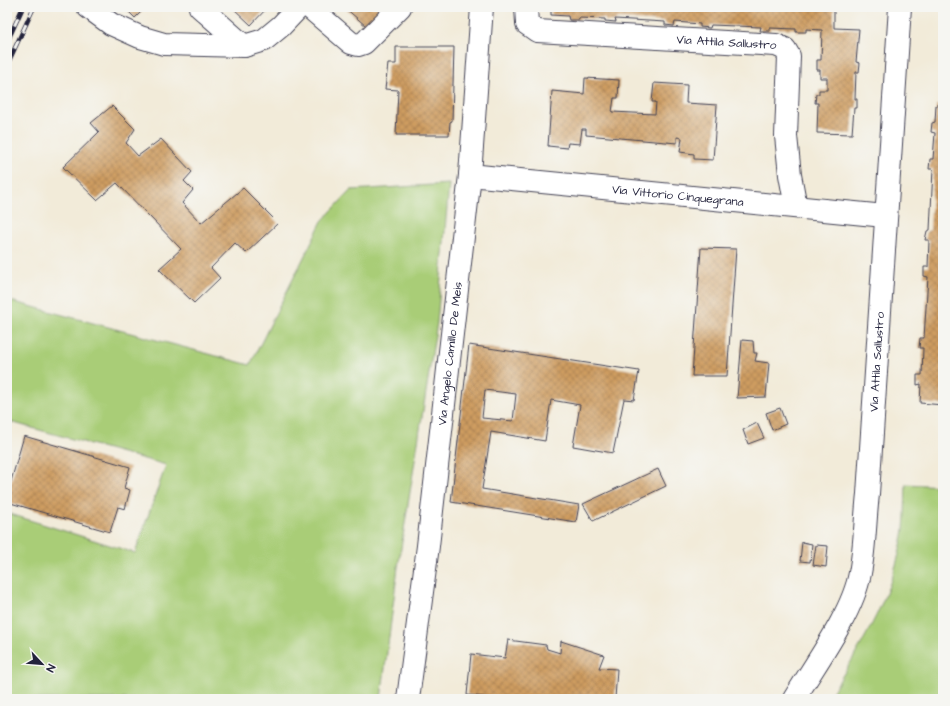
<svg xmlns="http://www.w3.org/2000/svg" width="950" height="706" font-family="'Architects Daughter',sans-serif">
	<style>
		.grass { fill: #a9cd77; stroke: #667859 }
		.building { fill: url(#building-cross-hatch); fill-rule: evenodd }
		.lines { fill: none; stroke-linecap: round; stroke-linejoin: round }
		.minor-casing { stroke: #414053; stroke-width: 24 }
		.minor { stroke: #fff; stroke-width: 22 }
		.rail-casing { stroke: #22223b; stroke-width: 4.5 }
		.rail { stroke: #f6f6f2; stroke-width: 3; stroke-dasharray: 9; stroke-linecap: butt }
		.labels { text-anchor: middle; stroke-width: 3; stroke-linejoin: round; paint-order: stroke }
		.street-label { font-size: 12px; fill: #22223b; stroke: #f6f6f2 }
	</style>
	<defs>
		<pattern id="building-cross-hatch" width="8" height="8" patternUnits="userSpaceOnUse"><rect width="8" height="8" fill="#ce9c61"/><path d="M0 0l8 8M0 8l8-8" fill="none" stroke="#a77f51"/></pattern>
	</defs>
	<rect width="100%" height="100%" fill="#f6f6f2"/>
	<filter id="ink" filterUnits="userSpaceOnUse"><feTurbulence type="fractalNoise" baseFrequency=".025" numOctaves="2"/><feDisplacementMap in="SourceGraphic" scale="8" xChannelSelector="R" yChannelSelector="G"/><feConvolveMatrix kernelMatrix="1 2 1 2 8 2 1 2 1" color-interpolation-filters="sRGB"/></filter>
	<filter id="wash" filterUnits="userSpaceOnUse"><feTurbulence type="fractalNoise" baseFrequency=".012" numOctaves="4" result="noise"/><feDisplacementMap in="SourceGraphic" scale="16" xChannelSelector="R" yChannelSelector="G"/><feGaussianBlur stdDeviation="0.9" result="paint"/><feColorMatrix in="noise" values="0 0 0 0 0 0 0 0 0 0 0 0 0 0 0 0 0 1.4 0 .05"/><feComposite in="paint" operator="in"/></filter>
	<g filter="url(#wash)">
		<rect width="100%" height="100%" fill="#f2ebd9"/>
		<g class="grass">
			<path d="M 449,184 L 437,323 L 398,567 L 381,699 L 7,699 L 7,513 L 135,553 L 166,465 L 7,421 L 7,300 L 250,365 L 322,221 L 351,190 Z"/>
			<path d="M 906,484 L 943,486 L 943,699 L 828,699 C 858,651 889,602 901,545 C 906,526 905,504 906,484 Z"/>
		</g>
		<g id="blocks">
			<g class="building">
				<path d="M 124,7 L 146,7 L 135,18 Z"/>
				<path d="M 232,7 L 268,7 L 251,25 Z"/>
				<path d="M 344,7 L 384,7 L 366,26 Z"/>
				<path d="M 548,7 L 834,7 L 834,28 L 859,29 L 856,62 L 860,63 L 859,72 L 856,72 L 855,99 L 857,99 L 857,108 L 854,108 L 852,134 L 817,133 L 818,103 L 815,103 L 816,94 L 819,94 L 819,90 L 827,90 L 827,78 L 820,78 L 820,70 L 817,70 L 817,60 L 821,60 L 822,30 L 806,29 L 806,32 L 796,32 L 796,29 L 770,28 L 770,31 L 760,31 L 761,27 L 711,25 L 710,28 L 700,27 L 700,24 L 675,22 L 674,26 L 665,25 L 665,22 L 615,19 L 616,22 L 605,21 L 605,19 L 579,18 L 579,20 L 569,20 L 568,16 L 551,15 L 551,9 L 548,9 Z"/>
				<path d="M 396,47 L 454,47 L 452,121 L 450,122 L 449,135 L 396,135 L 398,90 L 385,89 L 388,64 L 396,64 Z"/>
				<path d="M 585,78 L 619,80 L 618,98 L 614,98 L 612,112 L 655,114 L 656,102 L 652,102 L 654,83 L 687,85 L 686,103 L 717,105 L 713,160 L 694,159 L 694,154 L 680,152 L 682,138 L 677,137 L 677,143 L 586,135 L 586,129 L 582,129 L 580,144 L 568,143 L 567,148 L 548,146 L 552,91 L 584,94 Z"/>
				<path d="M 936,105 L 943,105 L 943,405 L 920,403 L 921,384 L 917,385 L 917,375 L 922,375 L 923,348 L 919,348 L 920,338 L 924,338 L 928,277 L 924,276 L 924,267 L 928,267 L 929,240 L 925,240 L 927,231 L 930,230 L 933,169 L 929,169 L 930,159 L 933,159 L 935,133 L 931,132 L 932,123 L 935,122 Z"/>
				<path d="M 112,106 L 135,129 L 126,143 L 138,156 L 161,139 L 192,172 L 184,181 L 193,190 L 182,203 L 201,223 L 243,188 L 278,223 L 246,253 L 235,243 L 211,268 L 220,278 L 194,303 L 159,269 L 181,249 L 117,183 L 97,200 L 63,167 L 99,132 L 91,123 Z"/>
				<path d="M 701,248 L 736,249 L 727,376 L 692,376 Z"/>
				<path d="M 742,340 L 753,341 L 754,353 L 757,353 L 755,361 L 769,363 L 766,397 L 737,398 Z"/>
				<path d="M 469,345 L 639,371 L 634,400 L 624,399 L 613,453 L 573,446 L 580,405 L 551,400 L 545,441 L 491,432 L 482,489 L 579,505 L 576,522 L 451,502 ZM 485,390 L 516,394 L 513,421 L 482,418 Z"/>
				<path d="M 780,408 L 786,424 L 772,430 L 766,413 Z"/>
				<path d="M 757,423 L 764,438 L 748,444 L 743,430 Z"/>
				<path d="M 24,436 L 130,467 L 124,488 L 130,490 L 125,509 L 118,507 L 110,532 L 7,502 L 7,495 Z"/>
				<path d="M 658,469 L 666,486 L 593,521 L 583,504 Z"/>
				<path d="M 802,542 L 812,544 L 810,562 L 800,561 Z"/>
				<path d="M 816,545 L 828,546 L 826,567 L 813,565 Z"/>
				<path d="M 508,640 L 546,645 L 547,649 L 560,653 L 561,641 L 604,655 L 599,668 L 617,669 L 615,699 L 501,699 L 467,695 L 471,654 L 505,658 Z"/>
			</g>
		</g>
	</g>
	<g filter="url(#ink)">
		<use href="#blocks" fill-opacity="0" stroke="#414053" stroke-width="1"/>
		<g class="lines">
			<g class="minor-casing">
				<g id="minor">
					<path d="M 88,7 L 111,24 L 140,37 L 164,44 L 244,46 L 264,40 L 281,26 L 299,7"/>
					<path d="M 200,7 L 244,46"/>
					<path d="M 309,7 L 351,43 L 358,45 L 364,43 L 400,7"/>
					<path id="s1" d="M 526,7 L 527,24 L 537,31 L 776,45 L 785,49 L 789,56 L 786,136 L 790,175 L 796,207"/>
					<path id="s2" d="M 470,175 L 885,216"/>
					<path id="s3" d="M 408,699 L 428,546 L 470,175 L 482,7"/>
					<path id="s4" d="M 794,699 C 815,664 853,613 860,573 C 865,547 865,520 868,494 L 900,7"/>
				</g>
			</g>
			<use href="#minor" class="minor"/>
			<g class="rail-casing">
				<g id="rail">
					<path d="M 7,42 L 23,7"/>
					<path d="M 7,65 L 34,7"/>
				</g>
			</g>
			<use href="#rail" class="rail"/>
		</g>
	</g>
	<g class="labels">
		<g class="street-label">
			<text dy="4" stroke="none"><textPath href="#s1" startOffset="219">Via Attila Sallustro</textPath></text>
			<text dy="4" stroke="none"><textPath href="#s2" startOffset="209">Via Vittorio Cinquegrana</textPath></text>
			<text dy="4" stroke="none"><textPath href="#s3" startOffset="348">Via Angelo Camillo De Meis</textPath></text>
			<text dy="4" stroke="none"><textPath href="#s4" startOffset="355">Via Attila Sallustro</textPath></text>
		</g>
	</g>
	<rect width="950" height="706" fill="none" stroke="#f6f6f2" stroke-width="24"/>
	<g transform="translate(42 664) rotate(116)" stroke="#f6f6f2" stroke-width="3" paint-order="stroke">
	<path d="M0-3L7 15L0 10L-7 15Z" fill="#22223b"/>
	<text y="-6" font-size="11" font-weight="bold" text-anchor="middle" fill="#22223b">N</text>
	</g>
</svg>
